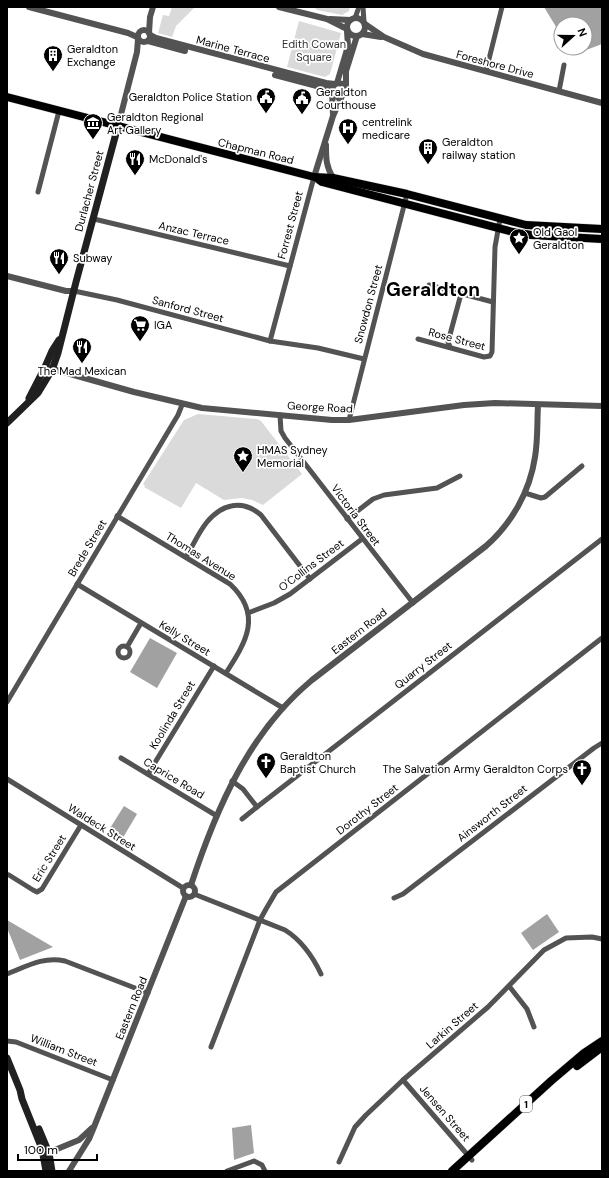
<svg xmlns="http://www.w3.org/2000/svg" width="609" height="1178" font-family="'DM Sans',sans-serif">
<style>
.green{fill:#dadada}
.water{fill:#a1a1a1}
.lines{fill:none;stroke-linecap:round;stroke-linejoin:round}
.primary-casing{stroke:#dbdbdb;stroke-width:9}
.trunk-casing{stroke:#dbdbdb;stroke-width:9}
.minor{stroke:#535353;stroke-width:5}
.tertiary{stroke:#535353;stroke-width:6}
.secondary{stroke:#202020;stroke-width:7}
.primary{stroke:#000;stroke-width:8}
.trunk{stroke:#000;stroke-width:8}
.labels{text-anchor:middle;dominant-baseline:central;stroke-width:3.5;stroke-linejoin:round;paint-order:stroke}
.shield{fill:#fff;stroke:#4c4c4c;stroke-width:1}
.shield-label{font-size:10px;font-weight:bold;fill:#000}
.park-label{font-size:11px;fill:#313131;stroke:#fff}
.poi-label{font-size:11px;fill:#000;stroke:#fff;text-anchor:start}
.street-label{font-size:11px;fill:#000;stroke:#fff}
.town-label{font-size:19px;font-weight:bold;fill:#000;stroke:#fff}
</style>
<rect width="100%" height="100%" fill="#fff"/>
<!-- green -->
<g class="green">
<polygon points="172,7 195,7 176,26 172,37 158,33 163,15 169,16"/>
<polygon points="314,7 350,7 349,11 342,15 317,10"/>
<polygon points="299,21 341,33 330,74 325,77 287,67"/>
<polygon points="198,414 257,419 261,421 302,474 263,505 252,500 242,498 224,500 196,483 181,508 144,487 145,486 143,484 184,420"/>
</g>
<!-- water -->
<g class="water">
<polygon points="544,7 602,7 602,44 573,55 569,48 585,48 585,24 561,24 561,35"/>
<polygon points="150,638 177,653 157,688 130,672"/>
<polygon points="124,806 137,814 121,841 107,833"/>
<polygon points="547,914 559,932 533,950 521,933"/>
<polygon points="7,920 53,947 20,960 7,928"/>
<polygon points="251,1125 254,1153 234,1160 232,1128"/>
</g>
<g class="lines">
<defs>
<g id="primary">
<polyline points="7,97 314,177 333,178 407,194 526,225 602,229"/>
<polyline points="318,179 322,182 513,232 531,235 602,239"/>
</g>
<g id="trunk">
<polyline points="577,1066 602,1047"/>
<polyline points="452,1171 551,1081 584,1053 602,1041"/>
</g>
</defs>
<!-- primary casing -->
<use href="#primary" class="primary-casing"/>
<!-- trunk casing -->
<use href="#trunk" class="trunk-casing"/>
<!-- minor -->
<g class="minor">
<polyline points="363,7 364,22"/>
<polyline points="355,18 359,7"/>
<polyline points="486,71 502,7"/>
<polyline points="559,91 564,65"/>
<polyline points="38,192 59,111"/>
<polyline points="94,219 290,266"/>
<polyline points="429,285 493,302"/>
<polyline points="74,291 117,300 270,341 318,348 364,359"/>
<polyline points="418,339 484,357 490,356 492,352 495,247 500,219"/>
<polyline points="270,341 314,177"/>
<polyline points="450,347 448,342 461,294"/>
<polyline points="280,415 281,431 285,438 413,603"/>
<polyline points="349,420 407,194"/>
<polyline points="525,493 541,498 545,497 582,466"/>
<path d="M117 516 230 584C263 615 246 642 226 673"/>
<polyline points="347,519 373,499 384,495 437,488 460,476"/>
<path d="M186 557C193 546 198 533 207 522 222 504 242 499 261 515L310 579"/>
<polyline points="77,584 283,708"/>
<polyline points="248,613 274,603 290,594 362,539"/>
<circle cx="124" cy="652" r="6"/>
<polyline points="127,647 141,623"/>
<polyline points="7,702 178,415 182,405"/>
<polyline points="121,758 217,816"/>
<polyline points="148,774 214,666"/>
<polyline points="7,779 183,888"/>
<polyline points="232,781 243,789 257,807 602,539"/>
<polyline points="242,819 257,807"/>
<polyline points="9,875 33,890 37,892 42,889 81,825"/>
<path d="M194 894 285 930C301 940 313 957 321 974"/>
<polyline points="394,898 403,894 594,748 602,743"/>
<path d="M7 974C27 966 44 956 65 961L148 993"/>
<polyline points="509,986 527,1009 534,1027"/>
<polyline points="7,1041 16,1042 113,1080"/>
<polyline points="211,1047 260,920 266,909 276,892 602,638"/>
<polyline points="403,1080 472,1160"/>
<polyline points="339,1162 355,1127 366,1115 403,1080 488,1007 544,950 566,938 592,937 602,939"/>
<polyline points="227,1171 254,1161 262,1165 265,1171"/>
</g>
<!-- tertiary -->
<g class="tertiary">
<polyline points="29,7 128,33 137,37"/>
<polyline points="279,7 327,19 347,29"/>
<circle cx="356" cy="27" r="9"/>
<polyline points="330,19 350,20"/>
<polyline points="365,24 384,37 423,54 602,103"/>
<circle cx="144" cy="36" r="6"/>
<polyline points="149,33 150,17 153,7"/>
<polyline points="362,34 381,37"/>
<polyline points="150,35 156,38 326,83 335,84"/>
<polyline points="148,41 185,51"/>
<polyline points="275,75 332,90"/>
<polyline points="337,83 348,46 347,31"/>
<polyline points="345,87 343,84 337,83 333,86 332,92 337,97 342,96 346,91 346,71 357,36"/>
<polyline points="332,92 333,115"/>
<polyline points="118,126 137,52 138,39"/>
<path d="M326 145C326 159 326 166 333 178"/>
<polyline points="314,177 333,116 342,96"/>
<polyline points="7,276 66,291 74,291"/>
<polyline points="49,368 134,392 202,408 332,420 349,420 464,405 495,403 602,406"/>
<circle cx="189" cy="891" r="6"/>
<path d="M191 885C216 809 249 732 312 680L486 546C512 523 530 491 535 457 538 440 537 422 538 405"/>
<polyline points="45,1154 79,1140 92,1128"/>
<polyline points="69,1171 89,1139 94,1127 186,896"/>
</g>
<!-- secondary -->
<g class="secondary">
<polyline points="29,398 45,367 52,351 59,340"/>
<polyline points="7,423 38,393 52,370 58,353 76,282 118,126"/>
<polyline points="7,1058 20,1090 22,1099 42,1149 46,1171"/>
<polyline points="39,1129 49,1153 52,1171"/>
</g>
<!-- primary -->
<use href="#primary" class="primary"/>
<!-- trunk -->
<use href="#trunk" class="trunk"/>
</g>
<!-- icons -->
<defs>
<symbol id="building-pin" viewBox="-11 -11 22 30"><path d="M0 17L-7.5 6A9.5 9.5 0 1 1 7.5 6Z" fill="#000" stroke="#fff"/><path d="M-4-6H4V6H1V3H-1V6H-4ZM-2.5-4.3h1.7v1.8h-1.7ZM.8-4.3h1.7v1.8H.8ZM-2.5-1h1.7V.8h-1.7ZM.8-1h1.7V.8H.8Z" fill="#fff"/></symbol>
<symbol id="civic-pin" viewBox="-11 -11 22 30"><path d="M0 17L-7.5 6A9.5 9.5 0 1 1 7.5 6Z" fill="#000" stroke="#fff"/><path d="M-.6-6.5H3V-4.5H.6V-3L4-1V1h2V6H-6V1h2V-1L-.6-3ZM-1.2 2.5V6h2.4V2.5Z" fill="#fff"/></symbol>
<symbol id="museum-pin" viewBox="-11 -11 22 30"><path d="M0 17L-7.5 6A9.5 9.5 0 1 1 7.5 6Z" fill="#000" stroke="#fff"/><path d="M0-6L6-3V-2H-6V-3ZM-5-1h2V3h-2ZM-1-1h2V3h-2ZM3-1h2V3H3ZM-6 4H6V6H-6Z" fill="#fff"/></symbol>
<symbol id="hospital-pin" viewBox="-11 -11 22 30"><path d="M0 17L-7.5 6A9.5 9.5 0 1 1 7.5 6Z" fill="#000" stroke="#fff"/><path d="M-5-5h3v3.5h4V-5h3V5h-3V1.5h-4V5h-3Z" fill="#fff"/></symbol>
<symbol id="restaurant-pin" viewBox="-11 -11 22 30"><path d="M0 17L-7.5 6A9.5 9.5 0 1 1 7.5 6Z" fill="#000" stroke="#fff"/><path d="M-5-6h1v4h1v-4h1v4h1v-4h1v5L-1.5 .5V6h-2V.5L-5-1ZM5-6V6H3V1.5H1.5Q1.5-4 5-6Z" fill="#fff"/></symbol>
<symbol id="sight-pin" viewBox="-11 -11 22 30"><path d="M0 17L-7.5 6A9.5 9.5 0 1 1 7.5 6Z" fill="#000" stroke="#fff"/><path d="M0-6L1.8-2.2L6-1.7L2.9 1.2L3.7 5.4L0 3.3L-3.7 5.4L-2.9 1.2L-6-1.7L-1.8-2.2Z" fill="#fff"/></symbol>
<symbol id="supermarket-pin" viewBox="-11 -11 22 30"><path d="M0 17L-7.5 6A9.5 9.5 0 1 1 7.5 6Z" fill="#000" stroke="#fff"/><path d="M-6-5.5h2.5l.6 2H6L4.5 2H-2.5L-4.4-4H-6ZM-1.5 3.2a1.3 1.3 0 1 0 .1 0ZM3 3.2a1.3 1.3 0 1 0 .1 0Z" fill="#fff"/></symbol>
<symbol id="church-pin" viewBox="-11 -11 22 30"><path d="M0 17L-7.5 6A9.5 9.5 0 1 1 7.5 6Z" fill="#000" stroke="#fff"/><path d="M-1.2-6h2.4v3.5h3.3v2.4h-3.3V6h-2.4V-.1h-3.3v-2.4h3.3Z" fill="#fff"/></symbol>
</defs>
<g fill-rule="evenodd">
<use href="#building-pin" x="42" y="44" width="22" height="30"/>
<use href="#civic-pin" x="255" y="86" width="22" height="30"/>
<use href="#civic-pin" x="291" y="87" width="22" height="30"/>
<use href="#museum-pin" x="82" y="112" width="22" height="30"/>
<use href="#hospital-pin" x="337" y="117" width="22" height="30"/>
<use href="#building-pin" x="417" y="137" width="22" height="30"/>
<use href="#restaurant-pin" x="124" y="148" width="22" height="30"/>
<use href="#sight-pin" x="508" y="227" width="22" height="30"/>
<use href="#restaurant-pin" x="48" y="247" width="22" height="30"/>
<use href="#supermarket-pin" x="129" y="314" width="22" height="30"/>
<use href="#restaurant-pin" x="71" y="336" width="22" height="30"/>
<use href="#sight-pin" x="232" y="445" width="22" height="30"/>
<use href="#church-pin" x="255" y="751" width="22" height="30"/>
<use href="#church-pin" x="571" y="758" width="22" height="30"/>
</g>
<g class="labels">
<!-- shield labels -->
<rect class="shield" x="520" y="1096" width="12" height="16" rx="3"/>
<g class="shield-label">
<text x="526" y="1104">1</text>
</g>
<!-- park labels -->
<g class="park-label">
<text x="314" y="44">Edith Cowan<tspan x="314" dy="13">Square</tspan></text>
</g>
<!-- poi labels -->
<g class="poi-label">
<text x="67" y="49">Geraldton<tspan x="67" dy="13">Exchange</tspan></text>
<text x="316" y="92">Geraldton<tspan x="316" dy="13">Courthouse</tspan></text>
<text x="252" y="97" text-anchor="end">Geraldton Police Station</text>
<text x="107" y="117">Geraldton Regional<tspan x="107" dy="13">Art Gallery</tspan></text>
<text x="362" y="122">centrelink<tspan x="362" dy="13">medicare</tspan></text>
<text x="442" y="142">Geraldton<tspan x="442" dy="13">railway station</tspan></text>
<text x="149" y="159">McDonald's</text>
<text x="533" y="232">Old Gaol<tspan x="533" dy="13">Geraldton</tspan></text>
<text x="73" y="258">Subway</text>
<text x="154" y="325">IGA</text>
<text x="82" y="371" text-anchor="middle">The Mad Mexican</text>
<text x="257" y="450">HMAS Sydney<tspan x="257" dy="13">Memorial</tspan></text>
<text x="280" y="756">Geraldton<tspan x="280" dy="13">Baptist Church</tspan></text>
<text x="568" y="769" text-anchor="end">The Salvation Army Geraldton Corps</text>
</g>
<!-- street labels -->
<g class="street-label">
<text transform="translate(233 49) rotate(15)">Marine Terrace</text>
<text transform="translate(495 64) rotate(15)">Foreshore Drive</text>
<text transform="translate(256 151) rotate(14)">Chapman Road</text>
<text transform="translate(89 191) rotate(-75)">Durlacher Street</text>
<text transform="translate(290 225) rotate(-75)">Forrest Street</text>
<text transform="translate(194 233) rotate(13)">Anzac Terrace</text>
<text transform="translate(368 304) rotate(-75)">Snowdon Street</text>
<text transform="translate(188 309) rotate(15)">Sanford Street</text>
<text transform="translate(457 339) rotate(15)">Rose Street</text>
<text transform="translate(320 407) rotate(3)">George Road</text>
<text transform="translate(356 515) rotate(53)">Victoria Street</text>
<text transform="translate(87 548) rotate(-59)">Brede Street</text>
<text transform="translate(201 556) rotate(32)">Thomas Avenue</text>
<text transform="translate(311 565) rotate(-37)">O'Collins Street</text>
<text transform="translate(359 631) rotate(-38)">Eastern Road</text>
<text transform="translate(185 638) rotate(31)">Kelly Street</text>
<text transform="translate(423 665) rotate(-38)">Quarry Street</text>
<text transform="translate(172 715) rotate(-59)">Koolinda Street</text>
<text transform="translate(174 778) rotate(31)">Caprice Road</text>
<text transform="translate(367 809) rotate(-38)">Dorothy Street</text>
<text transform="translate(492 813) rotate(-38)">Ainsworth Street</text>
<text transform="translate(102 827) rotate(32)">Waldeck Street</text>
<text transform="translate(49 858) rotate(-58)">Eric Street</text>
<text transform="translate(131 1008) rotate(-68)">Eastern Road</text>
<text transform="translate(452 1025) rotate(-41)">Larkin Street</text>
<text transform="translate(64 1050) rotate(21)">William Street</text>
<text transform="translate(445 1113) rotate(49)">Jensen Street</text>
</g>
<!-- town labels -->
<g class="town-label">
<text x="433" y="289">Geraldton</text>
</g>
</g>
<!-- border -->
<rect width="609" height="1178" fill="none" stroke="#000000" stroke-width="16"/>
<!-- north arrow -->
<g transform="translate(573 36) rotate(69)"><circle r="19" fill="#ffffff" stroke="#999999"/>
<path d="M0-3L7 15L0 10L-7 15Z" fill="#000000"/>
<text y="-6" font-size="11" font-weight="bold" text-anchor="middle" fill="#000000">N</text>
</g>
<!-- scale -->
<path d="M18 1154v6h79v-6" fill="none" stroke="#000000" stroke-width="2"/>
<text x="24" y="1154" font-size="12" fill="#000000" stroke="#ffffff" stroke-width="3" paint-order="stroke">100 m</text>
</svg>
